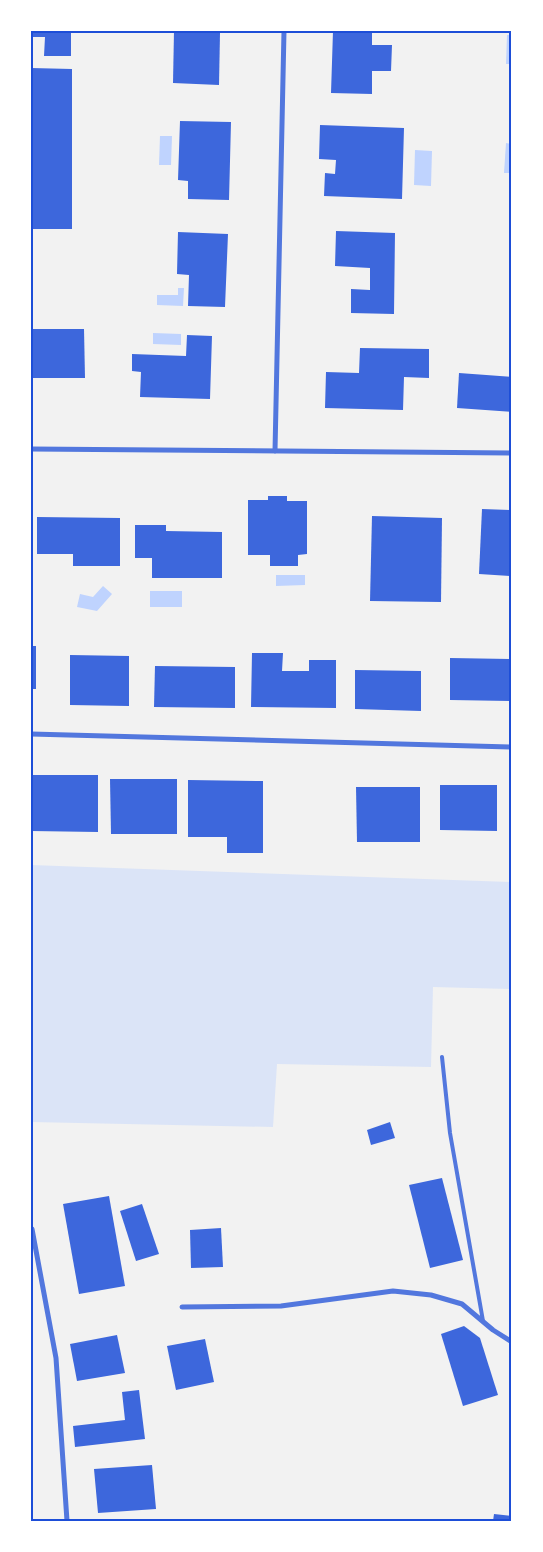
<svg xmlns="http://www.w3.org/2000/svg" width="543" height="1552" font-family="'Asap Condensed',sans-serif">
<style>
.green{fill:#dbe4f7}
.water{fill:#bfd3fe}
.building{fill:#3d67dc}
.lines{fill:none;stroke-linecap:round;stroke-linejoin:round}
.service{stroke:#5277de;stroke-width:4}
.minor{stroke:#5277de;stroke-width:5}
.neatline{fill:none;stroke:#1d4ed8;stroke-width:2}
</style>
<rect width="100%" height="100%" fill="#f2f2f2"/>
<!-- green -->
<polygon class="green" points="31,865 512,882 512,989 433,987 431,1067 277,1064 273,1127 31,1122"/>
<!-- water -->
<g class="water">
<polygon points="507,35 512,35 512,64 506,64"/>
<polygon points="160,136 172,136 171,165 159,165"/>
<polygon points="506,143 512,144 512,173 504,173"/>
<polygon points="415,150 432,151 431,186 414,185"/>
<polygon points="178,288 184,288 183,306 157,305 157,295 178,295"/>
<polygon points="153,333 181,334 181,345 153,344"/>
<polygon points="276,575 305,575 305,585 276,586"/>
<polygon points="103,586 112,594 97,611 77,607 80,594 93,597"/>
<rect x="150" y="591" width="32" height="16"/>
</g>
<!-- building -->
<g class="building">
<polygon points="31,31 71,31 71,56 44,56 45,37 31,37"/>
<polygon points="174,31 220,33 219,85 173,83"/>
<polygon points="333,31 372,31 372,45 392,45 391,71 372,71 372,94 331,93"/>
<polygon points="31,68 72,69 72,229 31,229"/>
<polygon points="180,121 231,122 229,200 188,199 188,181 178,180"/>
<polygon points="320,125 404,128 402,199 324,196 325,173 335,174 336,160 319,159"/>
<polygon points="336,231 395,233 394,314 351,313 351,289 370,290 370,268 335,266"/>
<polygon points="178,232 228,234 225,307 188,306 189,275 177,274"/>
<polygon points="31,329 84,329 85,378 31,378"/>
<polygon points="187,335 212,336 210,399 140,397 141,372 132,371 132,354 186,356"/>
<polygon points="360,348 429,349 429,378 404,377 403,410 325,408 326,372 359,373"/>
<polygon points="459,373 512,377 512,412 457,408"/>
<polygon points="268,496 287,496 287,501 307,501 307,554 298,555 298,566 270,566 270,555 248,555 248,500 268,500"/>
<polygon points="482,509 512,510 512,576 479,574"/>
<polygon points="372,516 442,518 441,602 370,601"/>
<polygon points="37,517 120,518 120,566 73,566 73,554 37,554"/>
<polygon points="135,525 166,525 166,531 222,532 222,578 152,578 152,558 135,558"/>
<rect x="31" y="646" width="5" height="43"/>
<polygon points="252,653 283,653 282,671 309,671 309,660 336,660 336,708 251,707"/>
<polygon points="70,655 129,656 129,706 70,705"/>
<polygon points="450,658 512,659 512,701 450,700"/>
<polygon points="155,666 235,667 235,708 154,707"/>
<polygon points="355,670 421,671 421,711 355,709"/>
<polygon points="31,775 98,775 98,832 31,831"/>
<polygon points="110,779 177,779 177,834 111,834"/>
<polygon points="188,780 263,781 263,853 227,853 227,837 188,837"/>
<polygon points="440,785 497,785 497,831 440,830"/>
<polygon points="356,787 420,787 420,842 357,842"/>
<rect x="509" y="790" width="3" height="36"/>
<polygon points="390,1122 395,1138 371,1145 367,1130"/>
<polygon points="442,1178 463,1260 430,1268 409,1185"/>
<polygon points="109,1196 125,1286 79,1294 63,1204"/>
<polygon points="142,1204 159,1254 136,1261 120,1211"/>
<polygon points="221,1228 223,1267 191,1268 190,1230"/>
<polygon points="464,1326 480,1338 498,1395 463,1406 441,1334"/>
<polygon points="117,1335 125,1373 77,1381 70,1344"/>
<polygon points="205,1339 214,1382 176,1390 167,1346"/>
<polygon points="139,1390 145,1439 75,1447 73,1426 125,1420 122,1392"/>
<polygon points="152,1465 156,1509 98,1513 94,1469"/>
<polygon points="494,1514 512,1516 512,1521 493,1521"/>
</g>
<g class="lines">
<!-- service -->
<polyline class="service" points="442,1057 450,1133 483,1321"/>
<!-- minor -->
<g class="minor">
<polyline points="31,449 512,453"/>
<polyline points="275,451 284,31"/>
<polyline points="31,734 512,747"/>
<polyline points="32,1229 56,1358 67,1521"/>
<polyline points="182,1307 281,1306 393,1291 431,1295 462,1304 493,1330 512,1342"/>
</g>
</g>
<!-- border -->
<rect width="543" height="1552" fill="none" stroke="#ffffff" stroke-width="65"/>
<rect x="32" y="32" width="478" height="1488" class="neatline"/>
</svg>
